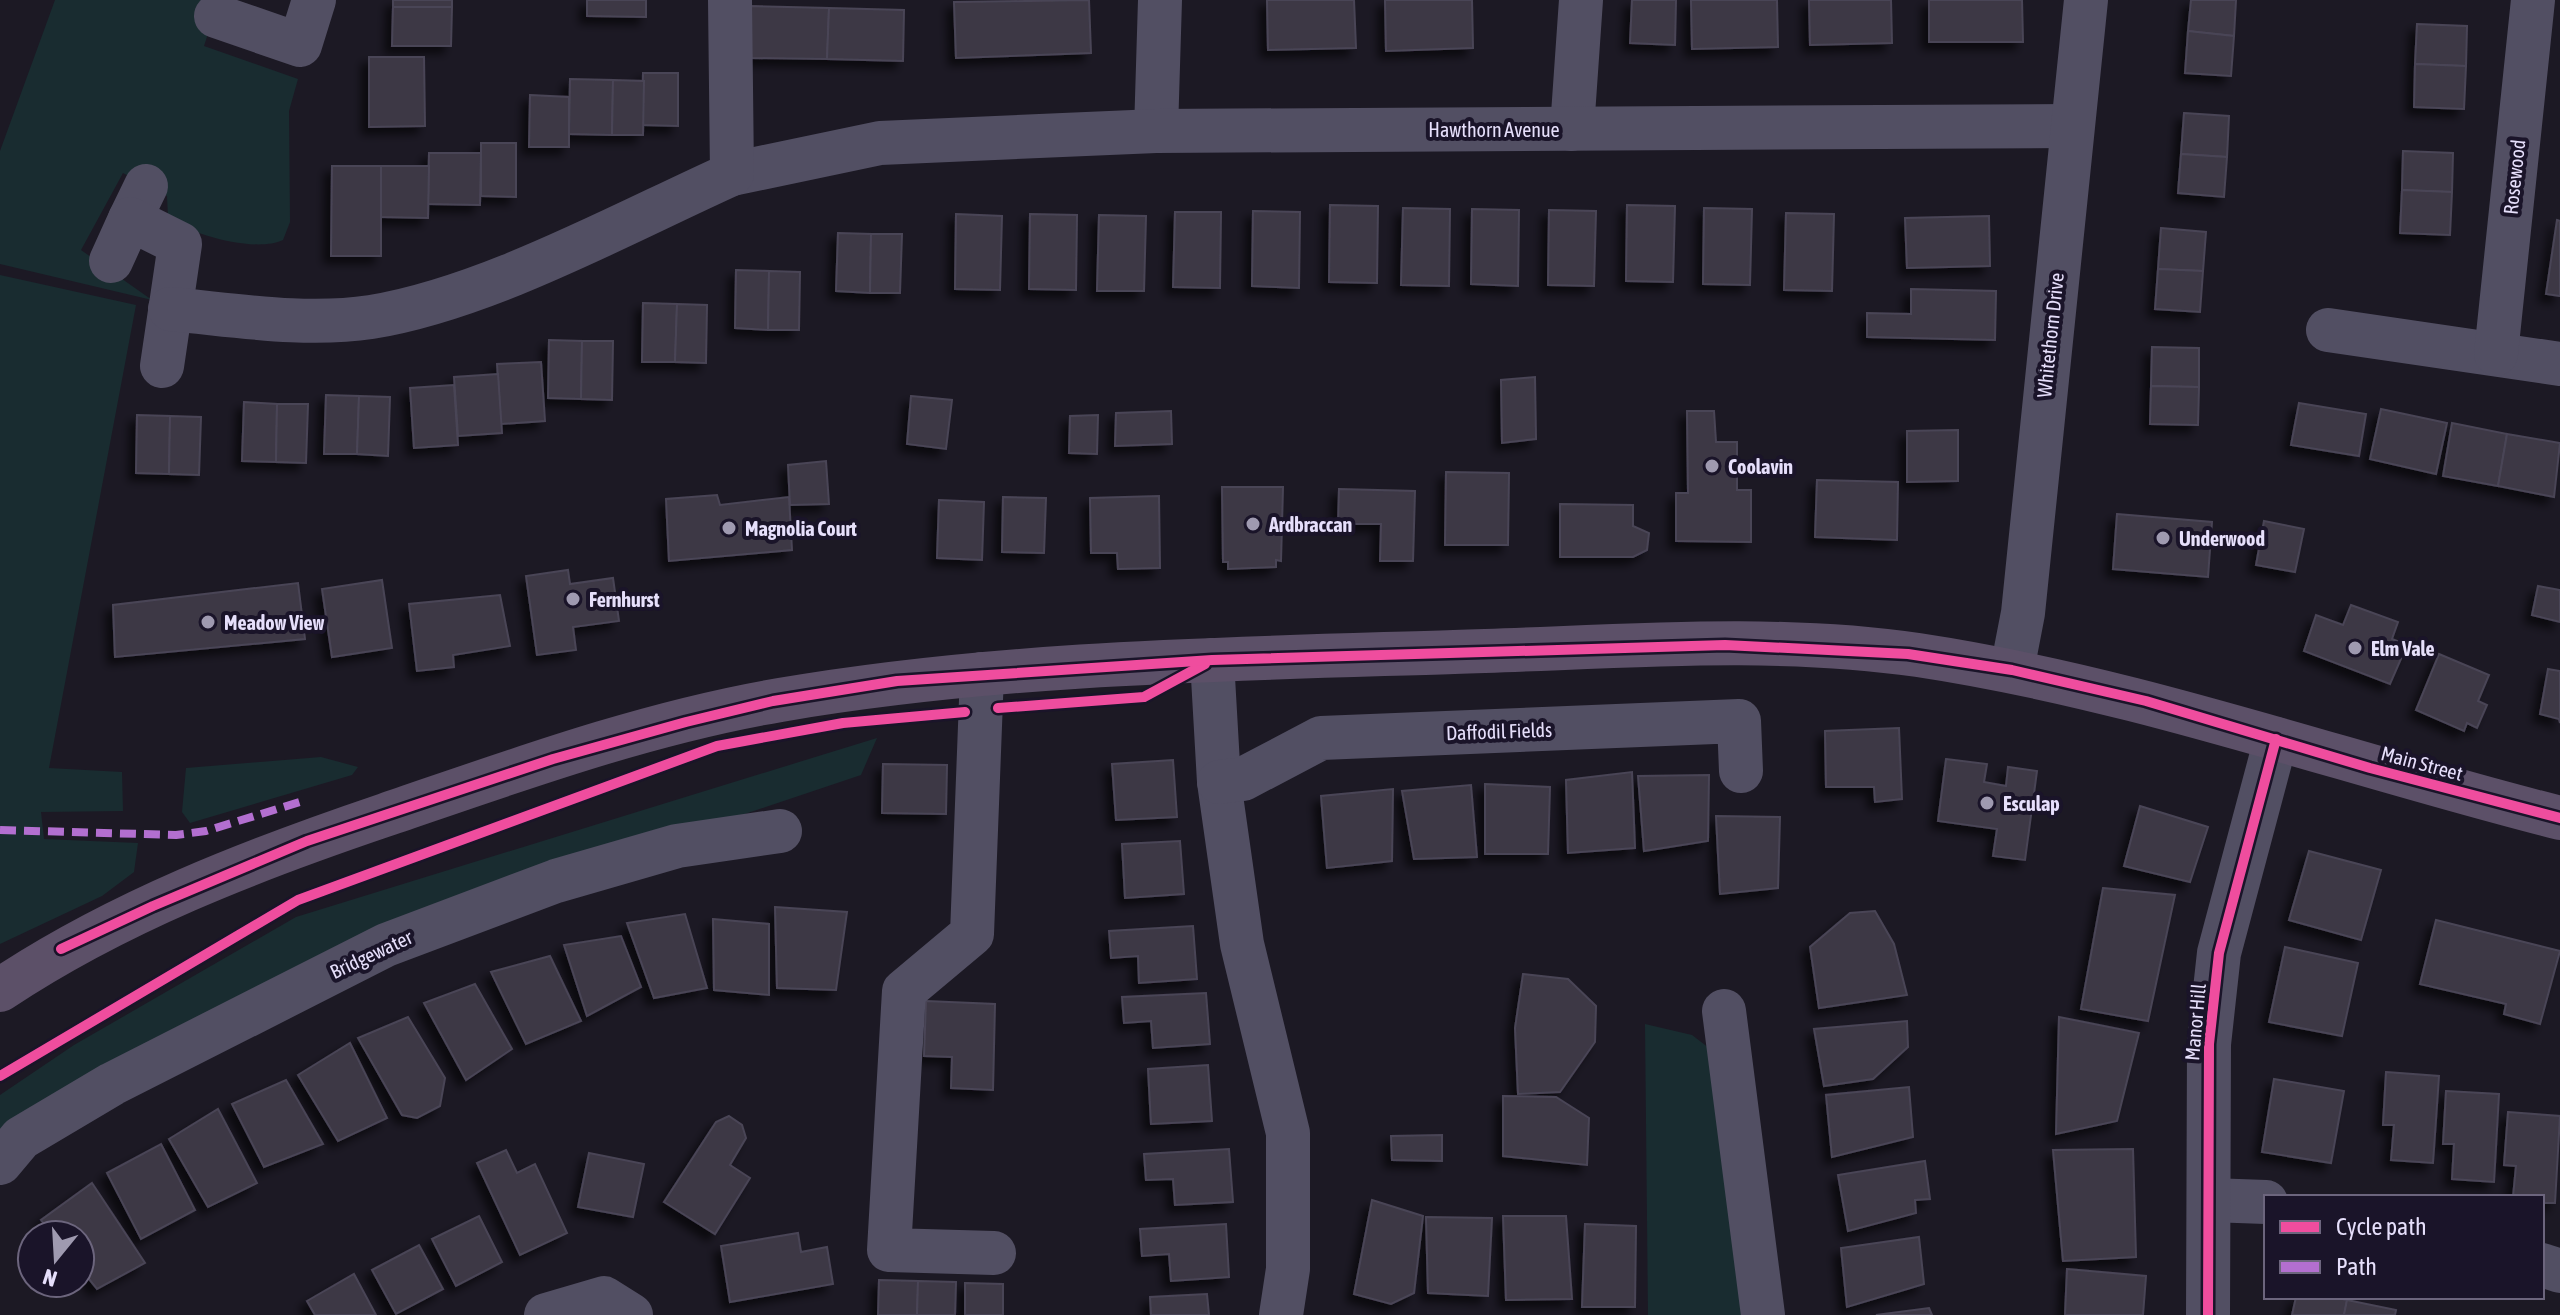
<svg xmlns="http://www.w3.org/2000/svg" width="2560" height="1315" font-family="'Asap Condensed',sans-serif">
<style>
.green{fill:#192c30}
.building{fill:#3c3845;stroke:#4a4556;stroke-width:2;filter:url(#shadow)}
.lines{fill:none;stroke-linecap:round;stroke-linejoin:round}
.minor{stroke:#524f63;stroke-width:44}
.major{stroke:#5c5068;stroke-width:44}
.quiet{stroke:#b36fd0;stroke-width:8;stroke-dasharray:16 8;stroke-linecap:butt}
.cycleway-casing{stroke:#1a1429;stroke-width:15}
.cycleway{stroke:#ef4d9e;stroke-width:10}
.poi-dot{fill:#9f9ab0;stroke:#1a1429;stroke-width:3}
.labels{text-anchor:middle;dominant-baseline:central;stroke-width:8;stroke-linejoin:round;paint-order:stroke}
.street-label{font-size:20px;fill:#e6dffb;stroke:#1a1429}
.poi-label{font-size:20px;font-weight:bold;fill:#e6dffb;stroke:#1a1429;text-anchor:start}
</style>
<defs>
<filter id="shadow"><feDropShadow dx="-7" dy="7" stdDeviation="4" flood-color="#0009"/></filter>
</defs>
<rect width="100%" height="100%" fill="#1c1924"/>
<!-- green -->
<g class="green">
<path d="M55 0H219L204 46 298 79 289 111 290 222 283 240C256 253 190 235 168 217L167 196 123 173 81 250 152 300 0 264V151Z"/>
<polygon points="0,275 136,305 49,768 122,772 123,811 41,812 44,839 138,843 134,872 102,896 0,944"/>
<polygon points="877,738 861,775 700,829 0,1130 0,1095 74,1045 296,917"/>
<polygon points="321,757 358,767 352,775 190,823 182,812 186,768"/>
<polygon points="1645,1024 1692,1035 1718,1055 1746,1315 1648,1315"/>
</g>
<!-- building -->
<g class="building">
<rect x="393" y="0" width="59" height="7"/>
<polygon points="587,0 646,0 646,17 587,16"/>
<polygon points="1089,0 1091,53 956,58 954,2"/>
<polygon points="1267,0 1354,0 1356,48 1268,50"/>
<polygon points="1385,0 1472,0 1473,48 1386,51"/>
<polygon points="1632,0 1676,0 1675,45 1630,43"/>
<polygon points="1691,0 1777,0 1778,47 1692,49"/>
<polygon points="1809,0 1891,0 1892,43 1810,45"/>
<polygon points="1929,0 2022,0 2023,42 1929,42"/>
<polygon points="2191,0 2236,0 2234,36 2188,31"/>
<polygon points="749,6 829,8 827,59 748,58"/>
<polygon points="393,7 452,7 451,46 392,46"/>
<polygon points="829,8 904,10 903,61 827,59"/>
<polygon points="2417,24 2467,26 2466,66 2415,64"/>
<polygon points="2188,31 2234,36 2231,76 2185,73"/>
<polygon points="369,57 424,57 425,126 369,127"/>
<polygon points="2415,64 2466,66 2464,109 2414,107"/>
<polygon points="643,73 678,73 678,126 642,125"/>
<polygon points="570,79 613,80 612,135 569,134"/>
<polygon points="613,80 644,81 643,135 612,135"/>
<polygon points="530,95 569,97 569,147 529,147"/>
<polygon points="2184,113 2229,116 2227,157 2181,154"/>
<polygon points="481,143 516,143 516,197 481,196"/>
<polygon points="2403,151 2453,153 2452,192 2402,190"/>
<polygon points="429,153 481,153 480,205 428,204"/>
<polygon points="2181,154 2227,157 2224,197 2178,193"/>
<polygon points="332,166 381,166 381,256 331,256"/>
<polygon points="381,166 429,166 428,218 381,217"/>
<polygon points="2402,190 2452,192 2450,235 2400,233"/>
<polygon points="1330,205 1378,206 1377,283 1329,282"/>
<polygon points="1627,205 1675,206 1673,282 1626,281"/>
<polygon points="1403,208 1450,209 1449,286 1401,285"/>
<polygon points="1704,208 1752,209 1750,285 1703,284"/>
<polygon points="1472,209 1519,210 1518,286 1471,284"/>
<polygon points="1549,210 1596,211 1594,286 1548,285"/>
<polygon points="1253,211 1300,212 1299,288 1252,286"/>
<polygon points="1175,212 1221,212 1220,288 1173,287"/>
<polygon points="1786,213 1834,214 1832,291 1784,290"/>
<polygon points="956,214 1002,216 1000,290 955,289"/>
<polygon points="1030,214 1077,215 1076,290 1029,289"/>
<polygon points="1099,215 1146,216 1144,291 1097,291"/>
<polygon points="1989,216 1990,266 1907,268 1905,218"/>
<polygon points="2557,220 2560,221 2560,296 2546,294"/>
<polygon points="2161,228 2206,232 2203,271 2158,269"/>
<polygon points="838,233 871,234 870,293 836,291"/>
<polygon points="871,234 902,234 900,293 870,293"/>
<polygon points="2158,269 2203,271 2200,312 2155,309"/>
<polygon points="736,270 769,271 768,330 735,328"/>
<polygon points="769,271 800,272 799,330 768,330"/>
<polygon points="1911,289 1996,291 1995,340 1867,337 1867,313 1911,314"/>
<polygon points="643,303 677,304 675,362 642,362"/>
<polygon points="677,304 707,305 706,363 675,362"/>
<polygon points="549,340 582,341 581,399 548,398"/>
<polygon points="582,341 613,341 612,400 581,399"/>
<polygon points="2152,347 2199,348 2199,387 2151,386"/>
<polygon points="541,362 545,421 501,424 497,364"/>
<polygon points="498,374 502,433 458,436 454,377"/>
<polygon points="1535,377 1536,439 1502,443 1501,380"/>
<polygon points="454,385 458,445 414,448 410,388"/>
<polygon points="2151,386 2199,387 2198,425 2150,424"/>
<polygon points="326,395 359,396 357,454 324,454"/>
<polygon points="359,396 390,397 388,456 357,454"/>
<polygon points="911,396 952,400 946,449 907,444"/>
<polygon points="244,402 277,404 276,462 242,461"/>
<polygon points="2299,403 2366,414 2359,456 2291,445"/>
<polygon points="277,404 308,404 306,463 276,462"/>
<polygon points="2381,409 2447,423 2436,474 2370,459"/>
<polygon points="1171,411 1172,444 1115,446 1116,413"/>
<polygon points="1687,411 1714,411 1716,442 1737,442 1737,490 1751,490 1751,542 1676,541 1676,493 1688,493"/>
<polygon points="137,415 170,416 169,474 136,473"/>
<polygon points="1098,415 1097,454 1069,453 1070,416"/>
<polygon points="170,416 201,417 199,475 169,474"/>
<polygon points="2452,423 2507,434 2498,486 2443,476"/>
<polygon points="1958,430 1958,481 1907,482 1907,431"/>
<polygon points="2507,434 2560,443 2554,497 2498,486"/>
<polygon points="826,461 829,504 790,505 788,465"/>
<polygon points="1446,472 1509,473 1508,545 1445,545"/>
<polygon points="1817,480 1898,482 1897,540 1815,537"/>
<polygon points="1222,487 1283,487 1281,561 1276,560 1276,567 1228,569 1228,562 1223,562"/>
<polygon points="1339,489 1415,491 1413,561 1380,561 1381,524 1338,524"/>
<polygon points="717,495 720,505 789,497 792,550 669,561 666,499"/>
<polygon points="1159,496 1160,568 1118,569 1117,553 1091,553 1090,498"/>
<polygon points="1003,497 1046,498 1044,553 1002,552"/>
<polygon points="939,500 984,502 982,560 937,558"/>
<polygon points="1560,504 1633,505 1633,526 1649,533 1647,550 1633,557 1560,557"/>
<polygon points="2117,514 2212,522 2208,577 2113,569"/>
<polygon points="2264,521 2304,529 2295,572 2256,565"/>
<polygon points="568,570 570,584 613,578 619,621 573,627 576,650 537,655 526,576"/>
<polygon points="382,580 392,648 332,657 322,589"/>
<polygon points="298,583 305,639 115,657 113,605"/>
<polygon points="2538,586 2560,590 2560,622 2532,615"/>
<polygon points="500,595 510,646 453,655 454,667 417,671 409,604"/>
<polygon points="2351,605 2398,622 2392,639 2407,645 2390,684 2304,651 2316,615 2343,625"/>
<polygon points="2439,654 2489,675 2478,701 2487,705 2477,728 2467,723 2464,731 2416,710"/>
<polygon points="2548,669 2560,671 2560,723 2559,719 2540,714"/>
<polygon points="1899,728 1902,799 1875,802 1874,787 1826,787 1825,731"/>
<polygon points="1946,759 1987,764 1984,782 2006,786 2008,767 2037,771 2025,860 1993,856 1997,829 1938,821"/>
<polygon points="1173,760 1177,817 1116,820 1112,764"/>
<polygon points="883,764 947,765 946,814 882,813"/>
<polygon points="1632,772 1635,848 1568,853 1566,780"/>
<polygon points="1709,775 1708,841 1644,851 1638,776"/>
<polygon points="1485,784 1550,787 1548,854 1485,854"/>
<polygon points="1471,785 1477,857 1414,859 1402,791"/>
<polygon points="1393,789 1392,861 1327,868 1321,796"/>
<polygon points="2140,806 2208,827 2190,882 2124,866"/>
<polygon points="1716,816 1780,817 1778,888 1720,894"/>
<polygon points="1180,841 1184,894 1125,898 1122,844"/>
<polygon points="2309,851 2381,870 2361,940 2289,920"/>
<polygon points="2103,888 2175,895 2148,1021 2081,1009"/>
<polygon points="775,907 847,912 836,990 777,988"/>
<polygon points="1875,911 1894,944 1907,995 1819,1008 1810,947 1850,913"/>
<polygon points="685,914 707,988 654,998 627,923"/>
<polygon points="713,919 769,924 769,995 714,990"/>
<polygon points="2436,920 2560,951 2540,1024 2504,1014 2506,1004 2420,984"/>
<polygon points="1193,926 1197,979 1139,983 1138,956 1111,958 1109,931"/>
<polygon points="621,936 641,987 587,1016 564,945"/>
<polygon points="2285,947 2358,963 2342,1036 2269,1022"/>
<polygon points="550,956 581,1021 526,1044 491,972"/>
<polygon points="1523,974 1568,979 1596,1006 1595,1042 1560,1092 1518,1094 1515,1028"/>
<polygon points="475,984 512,1049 466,1080 424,1003"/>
<polygon points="1206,993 1210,1044 1153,1048 1151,1021 1124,1023 1122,997"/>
<polygon points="926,1001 995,1004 993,1090 951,1088 952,1057 924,1056"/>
<polygon points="408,1017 445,1078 440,1106 417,1118 402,1115 358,1038"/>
<polygon points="2059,1017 2139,1033 2117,1121 2056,1134"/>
<polygon points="1907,1021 1908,1047 1873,1079 1824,1086 1814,1029"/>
<polygon points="350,1043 387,1118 338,1141 298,1075"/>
<polygon points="1208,1065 1212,1121 1151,1124 1148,1069"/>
<polygon points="2386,1072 2439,1076 2433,1163 2391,1160 2394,1125 2383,1125"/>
<polygon points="2274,1079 2344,1091 2331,1163 2262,1152"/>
<polygon points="286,1080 323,1144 264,1167 232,1104"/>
<polygon points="1909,1087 1913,1137 1832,1157 1826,1095"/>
<polygon points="2446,1091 2499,1094 2494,1182 2452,1179 2454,1144 2443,1144"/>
<polygon points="1503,1096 1556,1097 1589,1118 1587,1165 1503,1156"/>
<polygon points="218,1109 257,1183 208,1207 169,1139"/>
<polygon points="2508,1112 2560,1116 2555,1203 2542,1203 2542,1197 2513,1197 2516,1166 2504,1165"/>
<polygon points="729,1116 742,1125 746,1138 730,1165 750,1178 715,1234 664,1202 716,1122"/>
<polygon points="1442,1135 1442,1161 1392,1160 1391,1136"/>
<polygon points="161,1144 195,1210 141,1239 107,1173"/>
<polygon points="1229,1149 1233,1202 1175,1205 1173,1179 1146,1180 1144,1154"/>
<polygon points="2133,1149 2136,1257 2063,1261 2053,1150"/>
<polygon points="506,1150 517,1173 535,1164 567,1233 520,1255 477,1163"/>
<polygon points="589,1153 644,1164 633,1217 578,1207"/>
<polygon points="1925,1161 1930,1199 1915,1200 1916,1213 1848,1231 1838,1175"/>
<polygon points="92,1183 145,1263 97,1289 80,1268 80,1235 53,1235 41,1220"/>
<polygon points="1372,1200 1423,1216 1414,1293 1391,1304 1354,1294"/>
<polygon points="479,1216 502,1262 456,1286 432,1239"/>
<polygon points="1503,1216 1566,1216 1572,1299 1506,1300"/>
<polygon points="1426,1217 1492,1218 1488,1296 1428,1293"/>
<polygon points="1226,1224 1229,1277 1171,1281 1169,1254 1142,1256 1140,1229"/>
<polygon points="1585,1224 1636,1226 1635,1307 1582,1307"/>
<polygon points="798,1233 801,1252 827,1247 833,1284 730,1302 721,1246"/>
<polygon points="1919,1237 1924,1284 1847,1307 1841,1248"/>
<polygon points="419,1245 443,1289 396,1314 372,1270"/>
<polygon points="2067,1269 2146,1276 2143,1315 2065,1315"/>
<polygon points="354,1274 376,1315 315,1315 307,1301"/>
<polygon points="879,1280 918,1281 917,1315 878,1315"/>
<polygon points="918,1281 956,1282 955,1315 917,1315"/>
<polygon points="965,1283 1003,1284 1003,1315 965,1315"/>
<polygon points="1207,1294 1209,1315 1151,1315 1150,1297"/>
<polygon points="2296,1297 2334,1297 2347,1300 2344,1315 2292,1315"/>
<polygon points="2347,1300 2396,1310 2395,1315 2344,1315"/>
<polygon points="1929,1308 1932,1315 1876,1315"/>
</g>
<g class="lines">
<!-- minor -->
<g class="minor">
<polyline points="216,16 300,45 314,0"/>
<polyline points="1572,129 1581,0"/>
<polyline points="1156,131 1160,0"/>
<polyline points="732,174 880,143 1156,131 2071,126"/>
<polyline points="130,219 146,186"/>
<polyline points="111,261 130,219 180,244 162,366"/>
<path d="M170 309C236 315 305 327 371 317 488 298 623 223 732 174L730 0"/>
<polyline points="2328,330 2560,364"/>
<polyline points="2496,354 2533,0"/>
<polyline points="1212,660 1219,782 1242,944 1288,1133 1288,1269 1281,1315"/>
<polyline points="2012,670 2023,613 2086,0"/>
<polyline points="982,674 972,934 904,991 889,1250 994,1253"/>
<polyline points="1219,782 1243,779 1321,738 1739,721 1741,771"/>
<polyline points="1724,1011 1763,1315"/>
<polyline points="0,1163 21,1138 112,1084 386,945 556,881 677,846 780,831"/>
<polyline points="2210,1200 2266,1202"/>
<polyline points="2542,1265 2560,1271"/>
<polyline points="546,1315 604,1298 631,1315"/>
<polyline points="2208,1315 2209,1044 2219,953 2276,739"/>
</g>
<!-- major -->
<path class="major" d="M0 990C117 912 252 860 385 815 514 771 645 723 780 700 1002 662 1229 659 1454 652 1607 648 1766 633 1918 655 2137 688 2346 764 2560 818"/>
<!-- quiet -->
<polyline class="quiet" points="0,830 176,835 206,831 303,801"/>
<defs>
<g id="cycleway">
<polyline points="998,708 1144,697 1205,664"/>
<polyline points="61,949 153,906 307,841 553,759 686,722 773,701 897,681 1212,660 1725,645 1908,654 2012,670 2146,701 2370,768 2560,818"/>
<polyline points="0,1076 298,900 717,746 843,723 965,712"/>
<polyline points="2208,1315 2209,1044 2219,953 2276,739"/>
</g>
</defs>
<!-- cycleway casing -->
<use href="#cycleway" class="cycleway-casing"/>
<!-- cycleway -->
<use href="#cycleway" class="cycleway"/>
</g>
<!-- markers -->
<g class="poi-dot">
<circle cx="1712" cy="466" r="8"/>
<circle cx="1253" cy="524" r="8"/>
<circle cx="729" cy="528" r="8"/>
<circle cx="2163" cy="538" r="8"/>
<circle cx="573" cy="599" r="8"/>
<circle cx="208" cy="622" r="8"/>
<circle cx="2355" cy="648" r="8"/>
<circle cx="1987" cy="803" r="8"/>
</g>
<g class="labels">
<!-- street labels -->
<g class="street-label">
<text x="1494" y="129">Hawthorn Avenue</text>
<text transform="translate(2514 177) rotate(-84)">Rosewood</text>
<text transform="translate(2050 335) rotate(-84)">Whitethorn Drive</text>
<text transform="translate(1499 731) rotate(-2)">Daffodil Fields</text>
<text transform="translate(2422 763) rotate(15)">Main Street</text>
<text transform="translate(371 954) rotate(-25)">Bridgewater</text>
<text transform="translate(2195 1022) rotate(-85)">Manor Hill</text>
</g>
<!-- poi labels -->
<g class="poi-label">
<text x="1728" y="466">Coolavin</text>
<text x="1269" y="524">Ardbraccan</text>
<text x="745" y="528">Magnolia Court</text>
<text x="2179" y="538">Underwood</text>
<text x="589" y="599">Fernhurst</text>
<text x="224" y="622">Meadow View</text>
<text x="2371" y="648">Elm Vale</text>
<text x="2003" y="803">Esculap</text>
</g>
</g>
<!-- legend -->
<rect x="2264" y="1195" width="280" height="104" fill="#1a1429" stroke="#6c657d" stroke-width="2"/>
<rect x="2280" y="1221" width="40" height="12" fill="#ef4d9e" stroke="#6c657d" stroke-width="2"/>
<text x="2336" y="1235" font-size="24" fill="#e6dffb">Cycle path</text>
<rect x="2280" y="1261" width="40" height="12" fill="#b36fd0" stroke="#6c657d" stroke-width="2"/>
<text x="2336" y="1275" font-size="24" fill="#e6dffb">Path</text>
<!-- north arrow -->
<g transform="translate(56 1259) rotate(198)"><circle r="38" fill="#1a1429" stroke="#6c657d" stroke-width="2"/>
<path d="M0-6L14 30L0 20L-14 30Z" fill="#9f9ab0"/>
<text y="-12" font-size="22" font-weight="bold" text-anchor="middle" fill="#e6dffb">N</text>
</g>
</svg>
